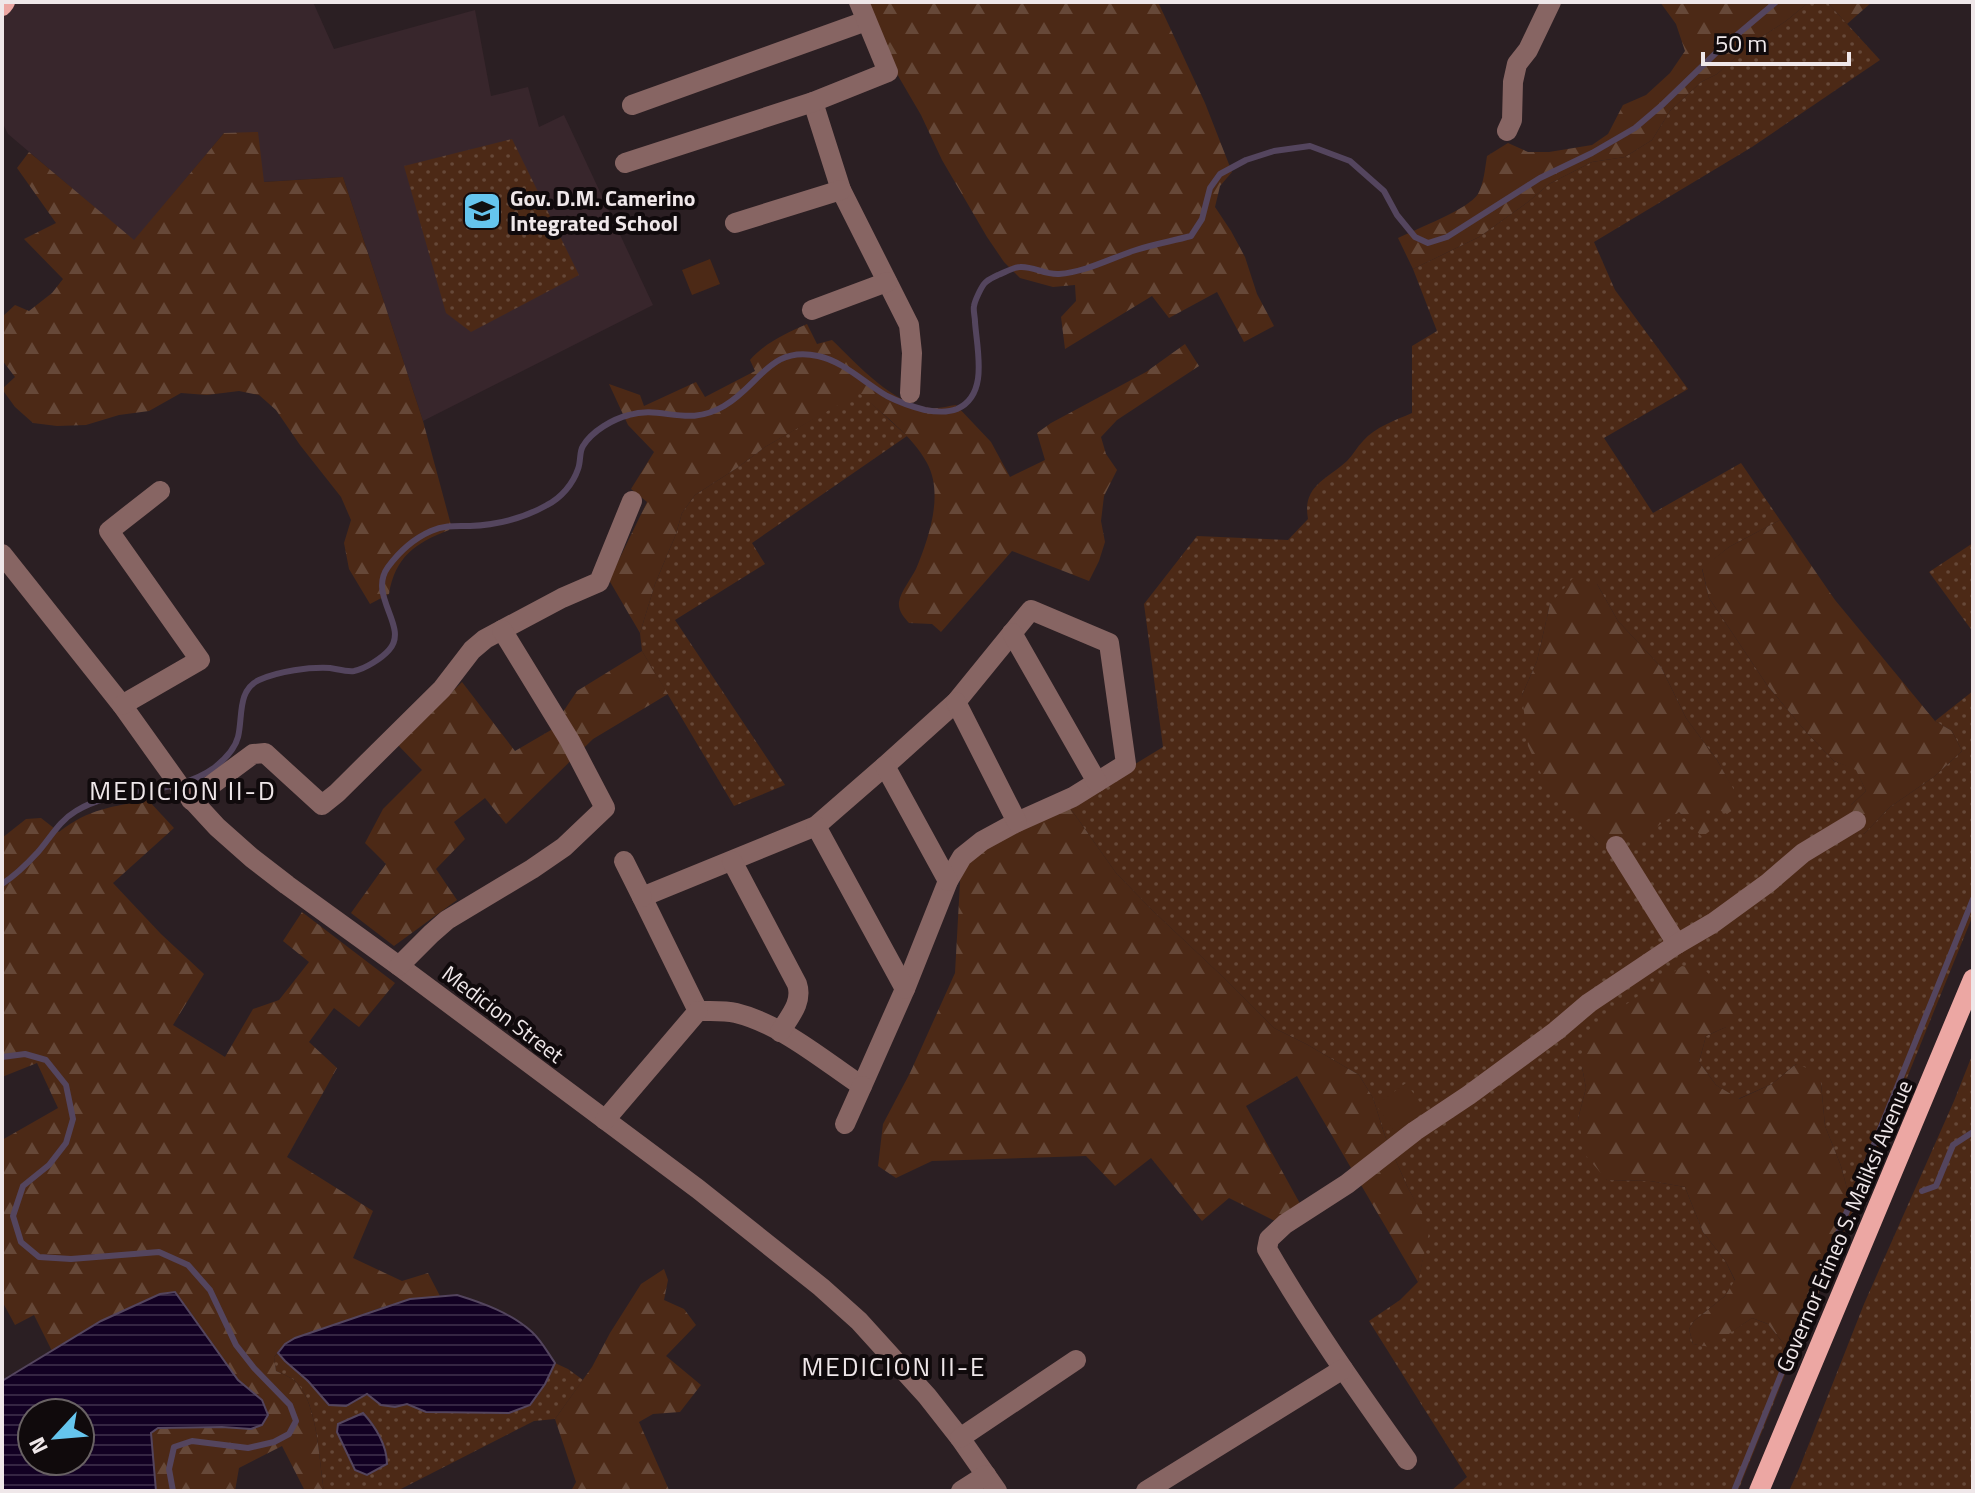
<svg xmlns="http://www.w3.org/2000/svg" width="1975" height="1493" font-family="'Titillium Web',sans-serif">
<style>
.built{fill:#38262c}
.grass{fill:url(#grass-dots);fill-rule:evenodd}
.forest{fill:url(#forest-firs)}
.pitch{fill:#4c2916}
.water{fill:url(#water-rules);stroke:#54455e;stroke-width:2;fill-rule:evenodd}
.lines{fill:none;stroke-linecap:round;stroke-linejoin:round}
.stream{stroke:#54455e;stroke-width:6}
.minor{stroke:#876563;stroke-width:20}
.major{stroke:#eca7a3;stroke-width:20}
.labels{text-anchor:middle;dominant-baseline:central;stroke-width:8;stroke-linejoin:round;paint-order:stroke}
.poi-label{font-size:22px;font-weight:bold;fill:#efe7e9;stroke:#100a0c;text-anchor:start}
.street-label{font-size:22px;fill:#efe7e9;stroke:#100a0c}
.quarter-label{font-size:26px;letter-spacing:2px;fill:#efe7e9;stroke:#100a0c}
</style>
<defs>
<pattern id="grass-dots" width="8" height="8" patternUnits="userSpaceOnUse" patternTransform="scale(2)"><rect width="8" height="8" fill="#4c2916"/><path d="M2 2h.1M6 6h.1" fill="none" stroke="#664838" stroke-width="1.8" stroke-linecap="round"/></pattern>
<pattern id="forest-firs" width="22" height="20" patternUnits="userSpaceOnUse" patternTransform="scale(2)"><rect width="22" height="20" fill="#4c2916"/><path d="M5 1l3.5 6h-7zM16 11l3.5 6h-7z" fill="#664838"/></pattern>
<pattern id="water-rules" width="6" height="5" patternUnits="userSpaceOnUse" patternTransform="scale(2)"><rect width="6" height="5" fill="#120023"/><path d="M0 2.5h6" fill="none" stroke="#352543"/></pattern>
</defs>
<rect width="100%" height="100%" fill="#2b1f23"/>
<!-- built -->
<polygon class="built" points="14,2 242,2 243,4 250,2 313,2 334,49 475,10 491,96 528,87 539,127 564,115 653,305 423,421 343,177 263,182 224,133 134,241 8,134 2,122 2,18"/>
<!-- grass -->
<g class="grass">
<path d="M1809 2H1827L1880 60 1752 147 1594 242 1615 290 1688 389 1604 438 1653 513 1741 463 1780 520 1729 547 1702 569 1709 598 1767 685 1807 733 1834 761 1856 769 1866 791 1851 805 1864 834 1890 807 1935 776 1962 751 1952 731 1935 721 1973 691V915L1853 1211 1841 1166 1825 1126 1821 1083 1796 1064 1772 1084 1738 1099 1716 1085 1699 1062 1706 1036 1726 1027 1582 1067 1586 1088 1578 1119 1607 1180 1650 1181 1685 1187 1703 1232 1726 1262 1735 1281 1725 1296 1694 1321 1689 1329 1693 1344 1710 1346 1752 1318 1768 1324 1793 1355 1738 1491H1451L1467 1477 1369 1321 1400 1300 1418 1282 1429 1228 1407 1186 1385 1136 1373 1098 1359 1075 1308 1045 1274 1028 1223 977 1153 911 1116 873 1068 805 1163 747 1144 604 1197 536 1288 540 1308 519C1302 486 1326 480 1347 461 1353 455 1357 447 1363 441 1375 427 1396 420 1412 413V346L1437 331 1413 269 1479 237 1528 202 1549 184 1592 162 1625 157 1652 140 1670 111 1701 82 1717 74 1752 43 1786 21ZM1597 584 1618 621 1661 667 1686 718 1717 760 1741 804 1703 801V836L1679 812 1598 843 1574 814 1522 695 1537 661 1550 604Z"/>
<polygon points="512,139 579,275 471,332 446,313 404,166"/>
<polygon points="859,392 907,436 752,543 765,564 675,620 785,785 734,806 642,651 640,633 655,584 676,534 682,513 695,495 737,468 765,447"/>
<polygon points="1973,543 1973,632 1929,572"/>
<polygon points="1973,1053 1973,1491 1789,1491 1799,1469 1864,1304 1954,1101"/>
<path d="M278 1353 285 1361 308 1381 329 1405 346 1406 367 1394 395 1407 407 1404 426 1412H482L545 1384 555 1363 568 1369 583 1380 555 1419 534 1421 397 1491H324C319 1461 318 1407 298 1384 293 1378 283 1374 276 1371L274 1357ZM362 1413 374 1425 387 1456 339 1424Z"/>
</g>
<!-- forest -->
<g class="forest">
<polygon points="866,2 1158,2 1205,103 1232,172 1220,186 1215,207 1231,231 1245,257 1257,294 1274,326 1244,342 1217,292 1169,318 1152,296 1065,349 1061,317 1076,301 1075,285 1053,287 1020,278 1004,262 987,237 942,160 921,115 897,74"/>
<path d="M1660 2H1809L1786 21 1752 43 1717 74 1701 82 1670 111 1652 140 1625 157 1592 162 1549 184 1528 202 1479 237 1413 269 1398 238C1416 229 1469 209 1478 194 1484 183 1485 168 1487 156L1508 143 1528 152H1549L1592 145 1608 134 1623 105 1646 95 1670 73 1685 51 1676 24Z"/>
<polygon points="1827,2 1872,2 1847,24"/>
<path d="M258 132 264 182 343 177 423 421 451 525 449 530C415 543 395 557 389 594L370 604 349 569 344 543 351 520 341 497 300 445 276 410 259 395 239 391 207 395 181 393 149 411 119 415 86 425 57 426 33 423 15 407 2 389 15 377 2 360V317L15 305 29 311 52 293 63 279 24 239 56 223 17 168 29 152 134 240 224 133Z"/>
<path d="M807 324 817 344 832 340C858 365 893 405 931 408 939 409 948 406 956 405L991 442 1010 477 1045 460 1037 433 1051 423 1146 372 1185 344 1199 366 1117 420 1101 437 1106 454 1117 470 1104 496 1101 521 1105 542 1099 561 1089 581 1012 551 941 632 932 624 909 623C904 617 898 611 899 602 901 591 911 579 916 569 929 538 944 494 927 463 913 436 881 413 859 393L765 447 737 468 695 495 682 513 676 534 655 584 640 633 609 580 647 502 631 489 654 452 628 425 609 384 640 395 644 406 696 382 705 397 755 371 750 360C766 342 785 334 807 324Z"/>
<polygon points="1780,520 1835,600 1935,721 1952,731 1962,751 1935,776 1890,807 1864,834 1847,822 1851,805 1866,791 1856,770 1834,761 1807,733 1767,685 1709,598 1702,568 1729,547"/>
<polygon points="1573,578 1597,584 1618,621 1661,667 1686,718 1717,760 1742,804 1727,814 1703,802 1711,830 1702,837 1679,812 1635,841 1598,843 1545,782 1528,746 1522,695 1537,661 1550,604"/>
<polygon points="642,651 668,694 593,739 506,824 485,798 454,822 465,839 436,869 457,900 394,946 351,913 386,864 365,843 383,809 422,770 398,745 462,682 515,751 551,730 577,691"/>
<path d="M148 800 174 828 113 883 161 934 204 974 173 1025 225 1057 253 1009 279 1000 309 962 283 941 302 912 395 983 359 1027 334 1008 309 1042 337 1068 287 1157 373 1211 353 1258 402 1281 428 1273 440 1296 410 1299 377 1309 285 1344 274 1357 276 1371C283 1374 293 1378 298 1384 318 1407 319 1461 324 1491H305L282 1446 239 1468 235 1491H156L151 1433 158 1428 221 1427 251 1429 262 1401 238 1380 207 1338 190 1311 160 1294 101 1321 52 1351 34 1315 15 1325 2 1301V1140L58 1108 37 1063 2 1077V838L26 819 41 818 59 832C90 808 112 807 148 800Z"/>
<polygon points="1068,805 1116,873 1153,911 1223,977 1274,1028 1308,1045 1359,1075 1373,1098 1385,1136 1407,1186 1430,1228 1418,1282 1297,1076 1246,1106 1303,1209 1277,1222 1229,1198 1202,1221 1151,1158 1115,1186 1086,1156 932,1161 896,1178 878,1166 883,1124 910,1073 955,973 961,864 979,850"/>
<polygon points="1682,966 1705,970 1724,990 1740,1014 1726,1027 1706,1036 1699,1062 1716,1085 1739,1099 1772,1084 1796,1064 1812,1070 1821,1083 1825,1126 1841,1166 1853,1211 1793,1355 1768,1324 1752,1318 1710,1347 1693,1344 1689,1329 1694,1321 1725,1296 1735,1280 1726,1262 1703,1232 1685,1187 1650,1181 1607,1180 1586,1156 1578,1119 1586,1088 1582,1067 1583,1034"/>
<polygon points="664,1269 668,1280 664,1300 684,1309 696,1325 666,1356 701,1385 680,1412 653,1414 639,1422 669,1490 571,1491 576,1482 555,1419 592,1367 610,1333 641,1284"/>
</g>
<!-- pitch -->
<g class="pitch">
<polygon points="710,259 720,284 692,295 682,270"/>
<polygon points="1406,1083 1426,1111 1395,1132 1376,1105"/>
</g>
<!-- water -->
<g class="water">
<path d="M175 1292 238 1380 262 1400 268 1415 262 1425 251 1429 222 1427 158 1428 151 1433 156 1491H2V1381L101 1321 160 1294ZM32 1413H80V1461H32Z"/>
<path d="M457 1295C483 1303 511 1313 532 1332 541 1340 548 1353 555 1363L545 1384 530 1405 509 1413 426 1412 407 1404 395 1407 381 1405 367 1394 346 1406 329 1405 308 1381 285 1361 278 1353 285 1344 295 1338 410 1299Z"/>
<path d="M363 1413C375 1426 387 1445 387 1464L367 1475 355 1470 337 1432 338 1424Z"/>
</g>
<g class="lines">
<!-- stream -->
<g class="stream">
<path d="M2 884C16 875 27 864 38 852 51 837 59 821 76 811 116 786 174 797 214 768 224 760 235 749 238 737 243 717 237 690 259 680 279 671 309 667 330 668 337 669 347 672 354 671 365 669 382 658 389 650 410 627 367 596 388 567 399 552 413 539 431 531 444 525 456 526 470 526 497 525 524 518 547 505 561 498 573 484 578 469 581 462 579 452 583 446 592 431 613 419 629 415 662 405 687 428 724 406 760 385 770 345 818 356 843 361 866 384 887 396 899 402 913 407 925 410 936 412 947 413 957 409 989 395 977 350 975 322 975 316 973 311 974 306 975 300 981 288 984 284 988 279 992 278 998 275 1004 273 1013 267 1020 267 1033 266 1045 275 1059 274 1086 272 1111 258 1136 250 1154 244 1173 241 1191 236L1202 219 1210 188 1220 174 1246 160 1274 151 1310 146 1350 161 1384 191 1397 215 1415 237 1428 243 1447 237 1540 178 1592 153 1635 128 1662 105 1719 50 1776 2"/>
<polyline points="2,1057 25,1054 46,1060 66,1085 73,1119 66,1143 49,1165 23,1186 13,1216 21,1242 39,1257 71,1259 159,1252 188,1265 210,1290 236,1345 254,1368 290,1405 296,1421 289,1434 274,1442 248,1448 192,1441 174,1447 169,1469 173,1491"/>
<polyline points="1922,1191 1936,1186 1953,1145 1973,1132"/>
<polyline points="1734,1491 1973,899"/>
</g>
<!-- minor -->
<g class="minor">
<polyline points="813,102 841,190 909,325 912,353 910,393"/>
<polyline points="632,105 866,21"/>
<polyline points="1507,131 1512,120 1513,82 1517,64 1528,50 1551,2"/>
<polyline points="625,163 813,102 888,72 859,2"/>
<polyline points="735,223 841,190"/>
<polyline points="812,310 887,282"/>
<polyline points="2,554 122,705 182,789 217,827 252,858 287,885 399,966 698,1189 821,1287 859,1321 927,1396 960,1438 997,1491"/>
<path d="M1031 610 1109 643 1126 764 1073 797 1017 822 982 841 962 857 948 881 905 989 862 1086C823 1060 781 1024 736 1013 724 1010 710 1011 698 1011L642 897 816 826 885 766 956 702Z"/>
<polyline points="1012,633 1097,782"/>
<polyline points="956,702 1017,822"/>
<polyline points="122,705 200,660 109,531 160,491"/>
<polyline points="885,766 948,881"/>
<polyline points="191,800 253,754 265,753 322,805 337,793 442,689 472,650 485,639 562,598 599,582 632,501"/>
<polyline points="816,826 905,989"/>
<polyline points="1616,846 1677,944"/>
<polyline points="624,861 642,897"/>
<path d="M732 861 797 984C803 1002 790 1016 780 1032"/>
<polyline points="399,966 431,934 447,920 532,869 564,847 605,808 570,741 502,630"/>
<polyline points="605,1120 698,1011"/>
<polyline points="845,1124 862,1086"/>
<polyline points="960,1438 1076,1360"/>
<path d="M1407 1460C1358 1391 1309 1322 1267 1249L1269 1239 1285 1224 1347 1184 1415 1131 1469 1095 1556 1031 1589 1003 1677 944 1713 923 1768 883 1803 853 1856 821"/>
<polyline points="961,1491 986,1475"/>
<polyline points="1146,1491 1343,1369"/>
</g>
<!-- major -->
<g class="major">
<polyline points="2,6 5,2"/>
<polyline points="1759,1491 1973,979"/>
</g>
</g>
<!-- icons -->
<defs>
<symbol id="school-square" viewBox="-11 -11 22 22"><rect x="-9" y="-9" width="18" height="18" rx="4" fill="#65c5ee" stroke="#100a0c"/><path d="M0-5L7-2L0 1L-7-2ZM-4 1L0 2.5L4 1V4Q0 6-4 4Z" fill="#111"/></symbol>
</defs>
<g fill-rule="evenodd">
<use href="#school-square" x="460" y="189" width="44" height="44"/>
</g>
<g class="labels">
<!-- poi labels -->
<g class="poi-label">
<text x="510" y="198">Gov. D.M. Camerino<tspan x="510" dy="25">Integrated School</tspan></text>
</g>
<!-- street labels -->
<g class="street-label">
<text transform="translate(503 1014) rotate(37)">Medicion Street</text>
<text transform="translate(1844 1226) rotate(-67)">Governor Erineo S. Maliksi Avenue</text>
</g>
<!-- quarter labels -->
<g class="quarter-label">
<text x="183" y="790">MEDICION II-D</text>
<text x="894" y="1366">MEDICION II-E</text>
</g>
</g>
<!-- border -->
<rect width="1975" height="1493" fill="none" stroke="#efe7e9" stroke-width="8"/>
<!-- north arrow -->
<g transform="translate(56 1437) rotate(244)"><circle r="38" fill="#100a0c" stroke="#696264" stroke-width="2"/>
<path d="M0-6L14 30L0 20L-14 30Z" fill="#65c5ee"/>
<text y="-12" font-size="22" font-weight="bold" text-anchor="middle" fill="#efe7e9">N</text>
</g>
<!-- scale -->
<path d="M1703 52v12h146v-12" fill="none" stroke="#efe7e9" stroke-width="4"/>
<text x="1715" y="52" font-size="24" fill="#efe7e9" stroke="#100a0c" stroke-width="6" paint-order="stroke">50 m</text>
</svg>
